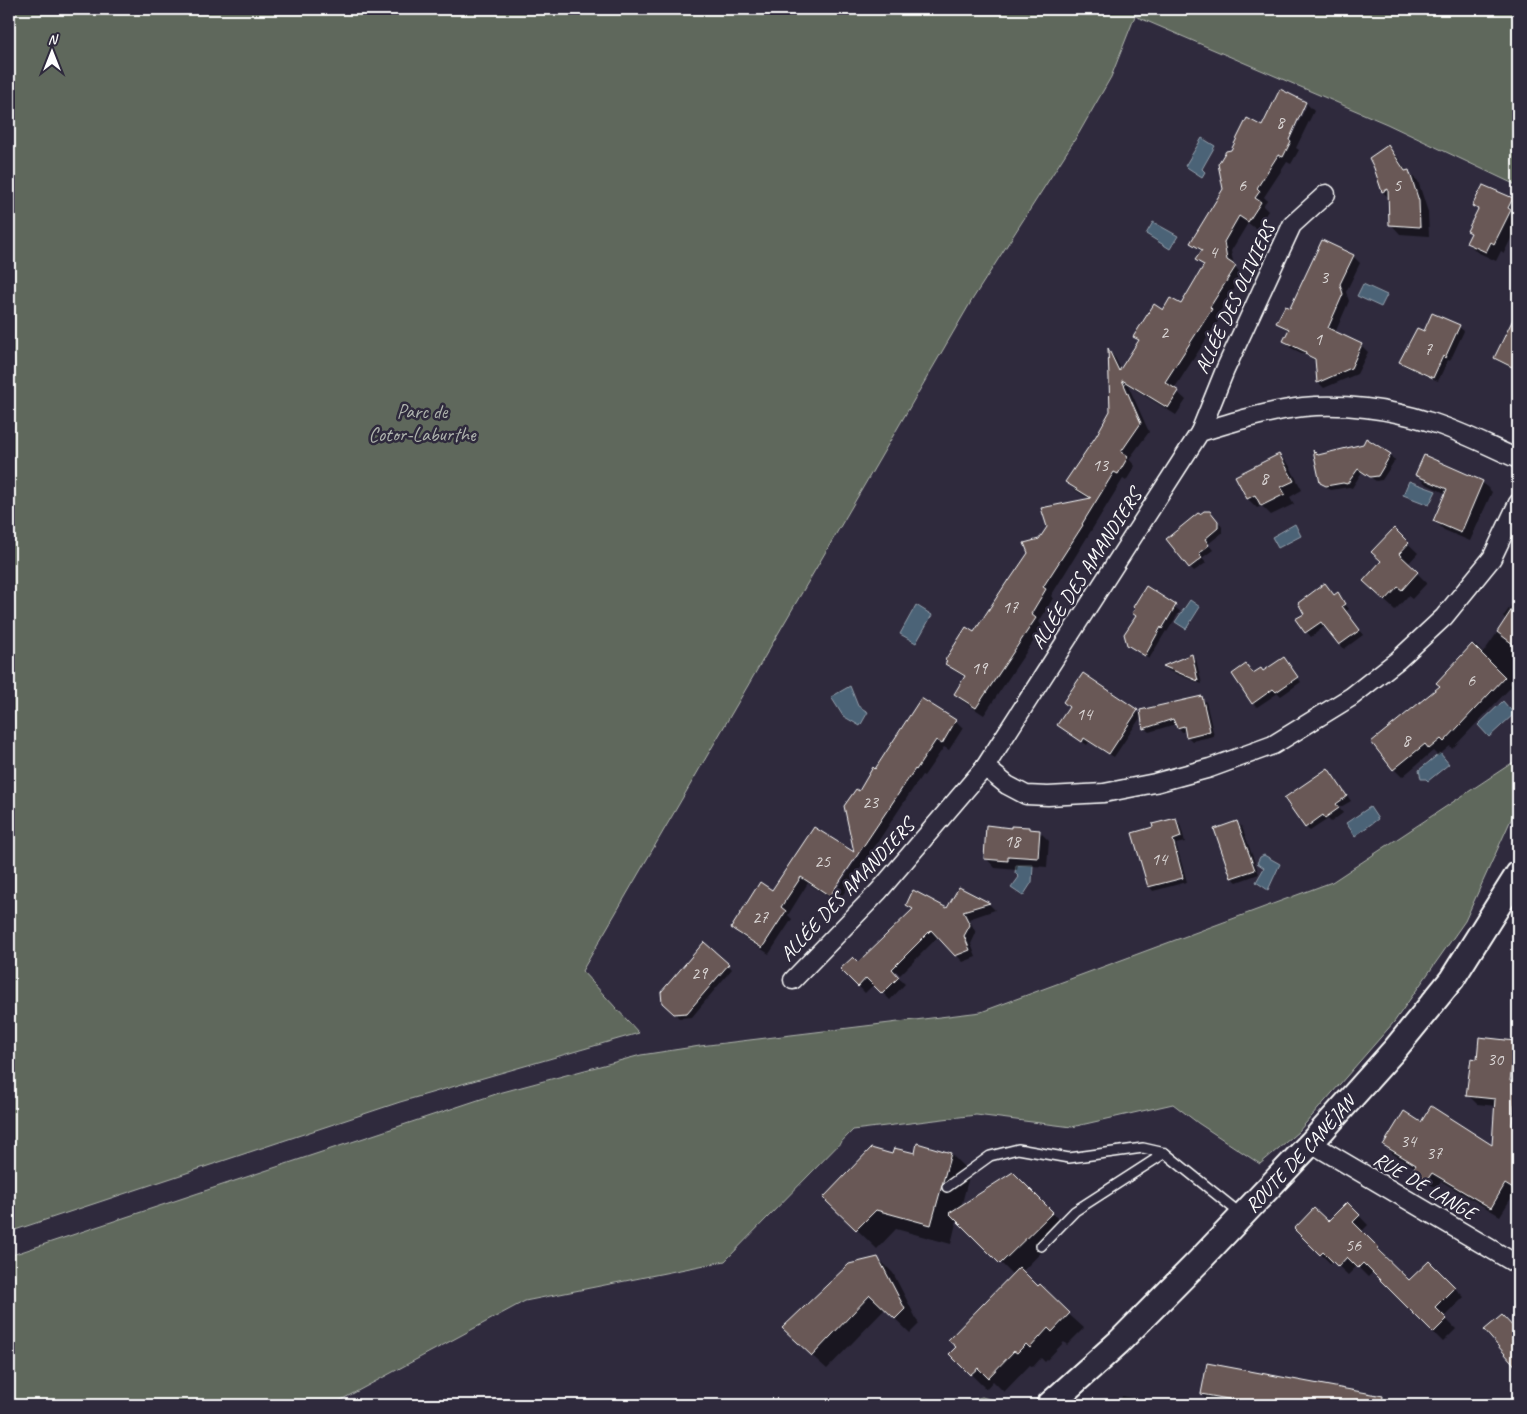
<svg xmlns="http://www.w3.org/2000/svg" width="1527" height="1414" font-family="Caveat,sans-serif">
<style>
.green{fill:#5f685c;stroke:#afb4ae}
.water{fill:#4c6377;stroke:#94a1ad}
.shadow{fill:#0007;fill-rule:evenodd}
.building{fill:#695957;stroke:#fff}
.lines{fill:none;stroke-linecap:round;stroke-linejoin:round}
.lane-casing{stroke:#fff;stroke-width:12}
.street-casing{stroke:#fff;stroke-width:21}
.secondary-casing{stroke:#fff;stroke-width:28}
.lane{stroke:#2f2a3d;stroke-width:9}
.street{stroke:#2f2a3d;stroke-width:18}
.secondary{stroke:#2f2a3d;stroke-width:24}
.labels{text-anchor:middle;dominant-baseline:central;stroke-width:5;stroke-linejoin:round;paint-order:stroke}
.number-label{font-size:18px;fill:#dad6d5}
.street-label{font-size:20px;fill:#fff;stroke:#2f2a3d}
.park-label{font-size:20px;fill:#afb4ae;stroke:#2f2a3d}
</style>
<rect width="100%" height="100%" fill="#2f2a3d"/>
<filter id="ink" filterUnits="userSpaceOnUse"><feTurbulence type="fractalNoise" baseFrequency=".02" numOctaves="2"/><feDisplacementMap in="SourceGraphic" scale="10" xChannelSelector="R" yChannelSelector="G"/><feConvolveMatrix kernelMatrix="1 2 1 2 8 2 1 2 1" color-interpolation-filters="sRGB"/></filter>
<g filter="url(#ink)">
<!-- green -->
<g class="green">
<polygon points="9,9 1518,9 1518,186 1387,124 1135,16 1111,77 1079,133 972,300 582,971 639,1033 400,1102 9,1232"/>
<polygon points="1518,759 1518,804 1465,921 1394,1022 1298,1132 1260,1164 1198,1123 1173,1104 1072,1127 976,1115 853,1130 725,1261 525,1301 339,1401 340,1405 9,1405 9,1256 499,1093 641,1055 700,1046 981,1012 1332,882"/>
<polygon points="982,1397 1012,1405 949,1405"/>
</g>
<!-- water -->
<g class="water">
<polygon points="1202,138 1215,146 1202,169 1205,172 1202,177 1185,166"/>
<polygon points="1153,222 1178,236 1170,249 1146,234"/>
<polygon points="1363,284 1387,295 1381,307 1357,296"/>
<polygon points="1409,481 1436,491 1429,505 1403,495"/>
<polygon points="1295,524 1301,536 1278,548 1272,537"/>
<polygon points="1190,600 1200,607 1186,629 1175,622"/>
<polygon points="916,605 932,615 916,643 900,634"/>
<polygon points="850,686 858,706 868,712 860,726 843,716 831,697"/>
<polygon points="1503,701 1514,714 1489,737 1478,725"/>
<polygon points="1440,753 1449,764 1428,781 1426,779 1421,779 1419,770"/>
<polygon points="1370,807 1378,819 1355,836 1346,823"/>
<polygon points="1264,855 1280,864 1268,890 1256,882 1264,868 1257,863 1260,857"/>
<polygon points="1016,865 1033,865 1032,882 1023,896 1011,888 1019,877 1015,873"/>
</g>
<!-- shadow -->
<g class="shadow">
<path d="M1280 91 1306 103 1314 111 1296 148 1299 150 1291 164 1287 162 1264 197 1267 200 1263 206 1268 211 1256 229 1248 223 1231 251 1234 266 1243 275 1217 316 1220 318 1174 389 1186 400 1176 415 1128 385 1149 432 1129 459 1135 466 1126 481 1123 479 1051 596 1053 598 1039 622 1043 627 984 715 964 702 956 694 966 678 955 671 947 663 974 633 1040 541 1091 500 1075 490 1067 482 1097 437 1111 411 1109 351 1115 358 1121 369 1140 341 1135 337 1163 312 1181 306 1204 266 1197 259 1202 252 1192 242 1225 189 1232 151 1263 128ZM1304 105H1307L1287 146 1285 145Z"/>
<polygon points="1388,147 1397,156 1407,172 1418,181 1428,212 1429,236 1400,234 1391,224 1390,199 1383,192"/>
<polygon points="1512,199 1518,206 1518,224 1504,253 1501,251 1496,261 1477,252 1468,243 1472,234 1469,231 1478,210 1474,206"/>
<polygon points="1353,256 1360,263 1346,292 1349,301 1335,333 1361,345 1368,352 1357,374 1324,388 1318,382 1317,362 1308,356 1291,348 1284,341 1289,331 1278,323 1290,310"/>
<polygon points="1459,327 1464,331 1450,361 1448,360 1438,381 1405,366 1400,362 1424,333"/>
<polygon points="1508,333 1518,338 1518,371 1500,362 1495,358"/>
<polygon points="1367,440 1395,460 1382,480 1376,481 1362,472 1352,488 1349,487 1331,490 1326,487 1321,482 1318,456 1364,445"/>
<polygon points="1279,455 1289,465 1302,490 1290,497 1294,504 1271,515 1262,506 1257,508 1248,499"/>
<polygon points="1416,475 1482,482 1492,492 1470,541 1444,530 1435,521 1447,494 1426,484"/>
<polygon points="1215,517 1222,527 1222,533 1208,544 1213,550 1202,558 1206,563 1194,571 1190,567"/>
<polygon points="1394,530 1418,553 1408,564 1427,583 1412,599 1408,596 1395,610 1374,591 1382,561"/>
<polygon points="1146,588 1180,611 1167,632 1166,631 1149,659 1128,644"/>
<polygon points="1518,589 1518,669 1509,682 1512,686 1452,749 1450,746 1438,756 1433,751 1402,777 1394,769 1441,687 1438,683 1474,644 1483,653 1506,620 1503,617 1516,599 1513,596"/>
<polygon points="1337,594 1349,609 1346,611 1363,635 1344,649 1325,626 1311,637 1297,620"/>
<polygon points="1191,656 1196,660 1202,684 1169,671 1165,667"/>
<polygon points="1284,658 1301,682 1281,696 1278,693 1257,707 1253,703 1264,672"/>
<polygon points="1083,675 1142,715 1201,698 1206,702 1214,736 1192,741 1187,736 1186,731 1182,732 1176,724 1149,732 1144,728 1142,715 1114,757 1089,742 1087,745 1059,725 1070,707"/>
<polygon points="921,700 956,721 963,728 949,750 944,747 924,776 922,775 838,902 831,898 859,855 856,855 829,897 808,883 788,915 792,919 769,954 740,935 733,928 773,892 814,828 856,855 859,793"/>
<polygon points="1328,769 1351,801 1339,808 1343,813 1331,822 1328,819 1310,831 1305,827"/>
<polygon points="1175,819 1180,824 1185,842 1176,844 1187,882 1153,891 1149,886"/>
<polygon points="1237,822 1242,827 1259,874 1237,882 1232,878 1215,830"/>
<polygon points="1029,828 1031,831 1039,831 1049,841 1047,867 1018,865 1017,870 995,868 986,858 1012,829"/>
<polygon points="959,889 989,904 995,910 969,919 976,933 971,944 976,957 963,962 939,936 900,975 896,971 894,973 905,984 890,1000 874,984 865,993 842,969 858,963 913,911 907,905 947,910"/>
<polygon points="728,965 732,969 692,1017 679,1018 668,1007"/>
<polygon points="1514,1042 1518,1046 1518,1148 1510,1163 1518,1168 1518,1194 1515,1192 1500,1216 1441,1181 1436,1188 1423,1180 1414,1171 1416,1168 1393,1154 1385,1145 1421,1124 1493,1147 1496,1106 1477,1104 1468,1095 1478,1061"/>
<polygon points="951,1154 970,1173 961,1207 1013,1173 1066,1227 1022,1272 1084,1328 1067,1345 1064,1342 1045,1362 1041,1358 1033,1367 1030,1365 1004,1392 993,1381 986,1389 950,1354 1013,1275 957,1219 951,1244 896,1229 877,1249 844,1217 893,1155"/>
<polygon points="1347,1203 1368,1225 1361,1232 1387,1258 1386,1259 1409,1282 1429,1263 1464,1297 1444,1317 1456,1329 1443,1342 1373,1272 1368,1277 1357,1266 1348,1275 1333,1261 1330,1263 1295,1229 1328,1223"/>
<polygon points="878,1258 893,1273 919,1324 910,1333 885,1309 827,1369 798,1343"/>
<polygon points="1518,1318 1518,1367 1486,1330 1511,1326"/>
<polygon points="1208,1365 1392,1399 1398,1405 1213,1405 1202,1394"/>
<polygon points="1122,1396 1138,1399 1144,1405 1120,1405"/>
</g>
<!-- building -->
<g class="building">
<polygon points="1280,89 1306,102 1289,140 1291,141 1283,157 1278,155 1257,188 1260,191 1255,198 1261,202 1248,222 1239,216 1224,242 1227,260 1236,266 1210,307 1212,309 1165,382 1179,391 1168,408 1122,380 1141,423 1121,452 1128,457 1118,474 1114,472 1082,524 1083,525 1043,587 1046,589 1031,614 1036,618 976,708 954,694 965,676 945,664 947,661 945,660 966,627 974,632 1008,580 1009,581 1028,553 1024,543 1039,539 1047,527 1041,508 1091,498 1065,482 1096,436 1110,411 1108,348 1119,371 1139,340 1133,337 1154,304 1163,310 1170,298 1181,304 1204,265 1195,260 1202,250 1190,243 1223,189 1218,164 1226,151 1231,150 1247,118 1262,126"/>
<polygon points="1388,145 1405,171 1409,170 1419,201 1420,227 1389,225 1388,189 1382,192 1374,168 1369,158"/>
<polygon points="1483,185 1513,198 1508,208 1511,210 1494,244 1491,242 1486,252 1466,243 1471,233 1467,231 1478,209 1472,206"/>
<polygon points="1322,240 1354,255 1340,284 1343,294 1328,328 1362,344 1351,368 1317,383 1315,359 1305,354 1306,352 1283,341 1289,329 1276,323 1285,306 1290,308"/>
<polygon points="1518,309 1518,370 1494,358"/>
<polygon points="1432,313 1460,325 1445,358 1443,356 1433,378 1399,362 1417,328 1424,331"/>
<polygon points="1366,438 1391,454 1378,476 1370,477 1358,469 1347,484 1343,483 1326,486 1320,483 1313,450 1318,455 1363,444"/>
<polygon points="1279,454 1294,481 1281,487 1285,494 1261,506 1255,495 1247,499 1235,476"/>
<polygon points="1424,455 1483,481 1461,533 1433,521 1447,489 1415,475"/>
<polygon points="1204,511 1210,511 1218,521 1218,528 1205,539 1209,545 1199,553 1202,558 1189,568 1166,539 1198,513 1200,514"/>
<polygon points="1394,528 1409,543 1399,554 1418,572 1402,590 1398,587 1385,601 1363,581 1381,561 1371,552"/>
<polygon points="1325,583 1334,595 1338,592 1345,604 1342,606 1360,630 1339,645 1321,622 1305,633 1295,619 1304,614 1298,603"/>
<polygon points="1146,586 1176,605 1162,629 1161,627 1145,656 1127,645 1124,634 1136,616 1132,613 1135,609 1133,607"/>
<polygon points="1518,600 1518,648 1497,632"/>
<polygon points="1472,644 1505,677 1444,742 1441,739 1429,749 1425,744 1393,770 1371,742 1440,686 1436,683"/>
<polygon points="1192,654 1198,681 1163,666"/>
<polygon points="1284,657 1298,677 1276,692 1273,689 1252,704 1232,674 1246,664 1253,673 1261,668 1263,671"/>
<polygon points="1083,673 1138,710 1109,754 1084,738 1082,742 1057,725 1069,707 1063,702"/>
<polygon points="1202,696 1210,731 1186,737 1184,726 1177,728 1173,719 1143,729 1140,710"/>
<polygon points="921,698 956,720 942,744 936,740 916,770 915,769 830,896 801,877 781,907 786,911 762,948 731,928 760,882 772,890 814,827 854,852 844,806 856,789 859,791 873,767 875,769"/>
<polygon points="1328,768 1347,796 1336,804 1339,808 1325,818 1323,815 1305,828 1284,798"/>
<polygon points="1176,818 1181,837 1173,840 1183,878 1148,887 1132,833 1153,827 1152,824"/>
<polygon points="1237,821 1255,870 1231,878 1214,829"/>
<polygon points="986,825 1011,828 1011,826 1029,827 1029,829 1040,830 1038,858 1008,856 1008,861 984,859"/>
<polygon points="959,887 990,903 963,911 970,925 964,936 970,950 955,956 931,930 892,969 899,977 882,994 866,978 858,987 840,969 853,957 858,962 913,909 906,905 913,890 947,908"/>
<polygon points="704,942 729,964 687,1013 674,1014 662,1003 661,992"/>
<polygon points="1479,1037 1515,1041 1510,1081 1517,1082 1512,1125 1518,1129 1518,1192 1505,1184 1491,1208 1432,1173 1427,1180 1412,1171 1416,1165 1383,1145 1404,1111 1421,1122 1431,1106 1492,1145 1495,1099 1466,1096 1471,1058 1477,1059"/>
<polygon points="917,1143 951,1153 931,1225 876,1210 856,1230 823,1198 871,1148 892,1154 894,1148 915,1153"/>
<polygon points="1013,1172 1053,1212 1000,1264 949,1213"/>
<polygon points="1347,1202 1360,1215 1353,1222 1379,1248 1377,1249 1409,1280 1429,1261 1455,1287 1435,1307 1447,1319 1433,1333 1363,1263 1358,1268 1347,1257 1338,1267 1323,1252 1320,1255 1294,1229 1314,1208 1328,1221"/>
<polygon points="878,1257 905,1309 895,1319 870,1295 812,1356 782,1328 849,1264"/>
<polygon points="1019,1267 1038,1286 1040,1284 1070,1313 1052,1332 1048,1328 1030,1348 1026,1344 1017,1353 1014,1351 988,1378 978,1368 970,1375 949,1354 956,1347 948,1340"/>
<polygon points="1502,1315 1518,1332 1518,1369 1484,1330"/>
<polygon points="1207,1363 1383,1396 1382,1405 1260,1405 1201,1394"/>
</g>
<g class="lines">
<defs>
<g id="lane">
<polyline points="947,1187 990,1156 1018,1149 1069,1158 1143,1148 1165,1153"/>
<polyline points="1041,1246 1075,1211 1165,1153 1242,1215"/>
</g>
<g id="street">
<polyline points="1200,432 1225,370 1292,225 1326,194"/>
<polyline points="985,767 1007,785 1026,795 1048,796 1104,793 1155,783 1210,768 1273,745 1351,697 1398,660 1444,617 1492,558 1518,503"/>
<path d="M793 980 879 891 985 767 1200 432C1233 422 1268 411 1303 407 1343 403 1389 409 1427 421 1459 430 1488 446 1518 459"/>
<polyline points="1311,1143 1518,1265"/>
</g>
<g id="secondary">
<path id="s1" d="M1049 1405 1119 1342 1199 1261 1311 1143 1396 1048 1452 979 1518 874"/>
</g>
</defs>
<!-- lane casing -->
<use href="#lane" class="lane-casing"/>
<!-- street casing -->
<use href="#street" class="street-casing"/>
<!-- secondary casing -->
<use href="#secondary" class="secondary-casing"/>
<!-- lane -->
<use href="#lane" class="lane"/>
<!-- street -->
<use href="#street" class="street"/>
<!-- secondary -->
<use href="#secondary" class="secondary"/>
</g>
</g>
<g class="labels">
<!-- number labels -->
<g class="number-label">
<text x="1280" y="122">8</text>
<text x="1242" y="185">6</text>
<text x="1397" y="185">5</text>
<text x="1213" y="252">4</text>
<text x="1324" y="277">3</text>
<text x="1164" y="332">2</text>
<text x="1318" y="339">1</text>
<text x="1428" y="349">7</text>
<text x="1100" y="465">13</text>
<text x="1264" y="478">8</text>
<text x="1010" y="607">17</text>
<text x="979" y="668">19</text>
<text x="1471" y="680">6</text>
<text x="1084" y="714">14</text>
<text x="1406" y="740">8</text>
<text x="870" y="802">23</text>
<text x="1012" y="841">18</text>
<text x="1159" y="859">14</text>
<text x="822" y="861">25</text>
<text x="760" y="917">27</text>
<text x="699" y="973">29</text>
<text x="1495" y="1059">30</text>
<text x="1408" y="1141">34</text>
<text x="1434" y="1153">37</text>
<text x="1353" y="1245">56</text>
</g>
<!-- street labels -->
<g class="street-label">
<text transform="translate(1235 298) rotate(-65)">ALLÉE DES OLIVIERS</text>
<text transform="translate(1086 569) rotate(-57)">ALLÉE DES AMANDIERS</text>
<text transform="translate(847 890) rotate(-47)">ALLÉE DES AMANDIERS</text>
<text stroke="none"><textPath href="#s1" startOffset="355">ROUTE DE CANÉJAN</textPath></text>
<text transform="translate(1425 1186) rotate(30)">RUE DE LANGE</text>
</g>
<!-- park labels -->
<g class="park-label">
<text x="422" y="411">Parc de<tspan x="422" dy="23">Cotor-Laburthe</tspan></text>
</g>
</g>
<!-- margin -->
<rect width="1527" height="1414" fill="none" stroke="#2f2a3d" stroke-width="30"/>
<rect x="15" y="15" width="1497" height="1384" fill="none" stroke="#fff" stroke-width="2" filter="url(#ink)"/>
<!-- north arrow -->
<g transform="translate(52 52)" stroke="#2f2a3d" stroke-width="4" paint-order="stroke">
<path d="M0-4L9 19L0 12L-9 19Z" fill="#ffffff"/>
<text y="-8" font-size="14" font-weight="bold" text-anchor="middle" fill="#ffffff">N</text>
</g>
</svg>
